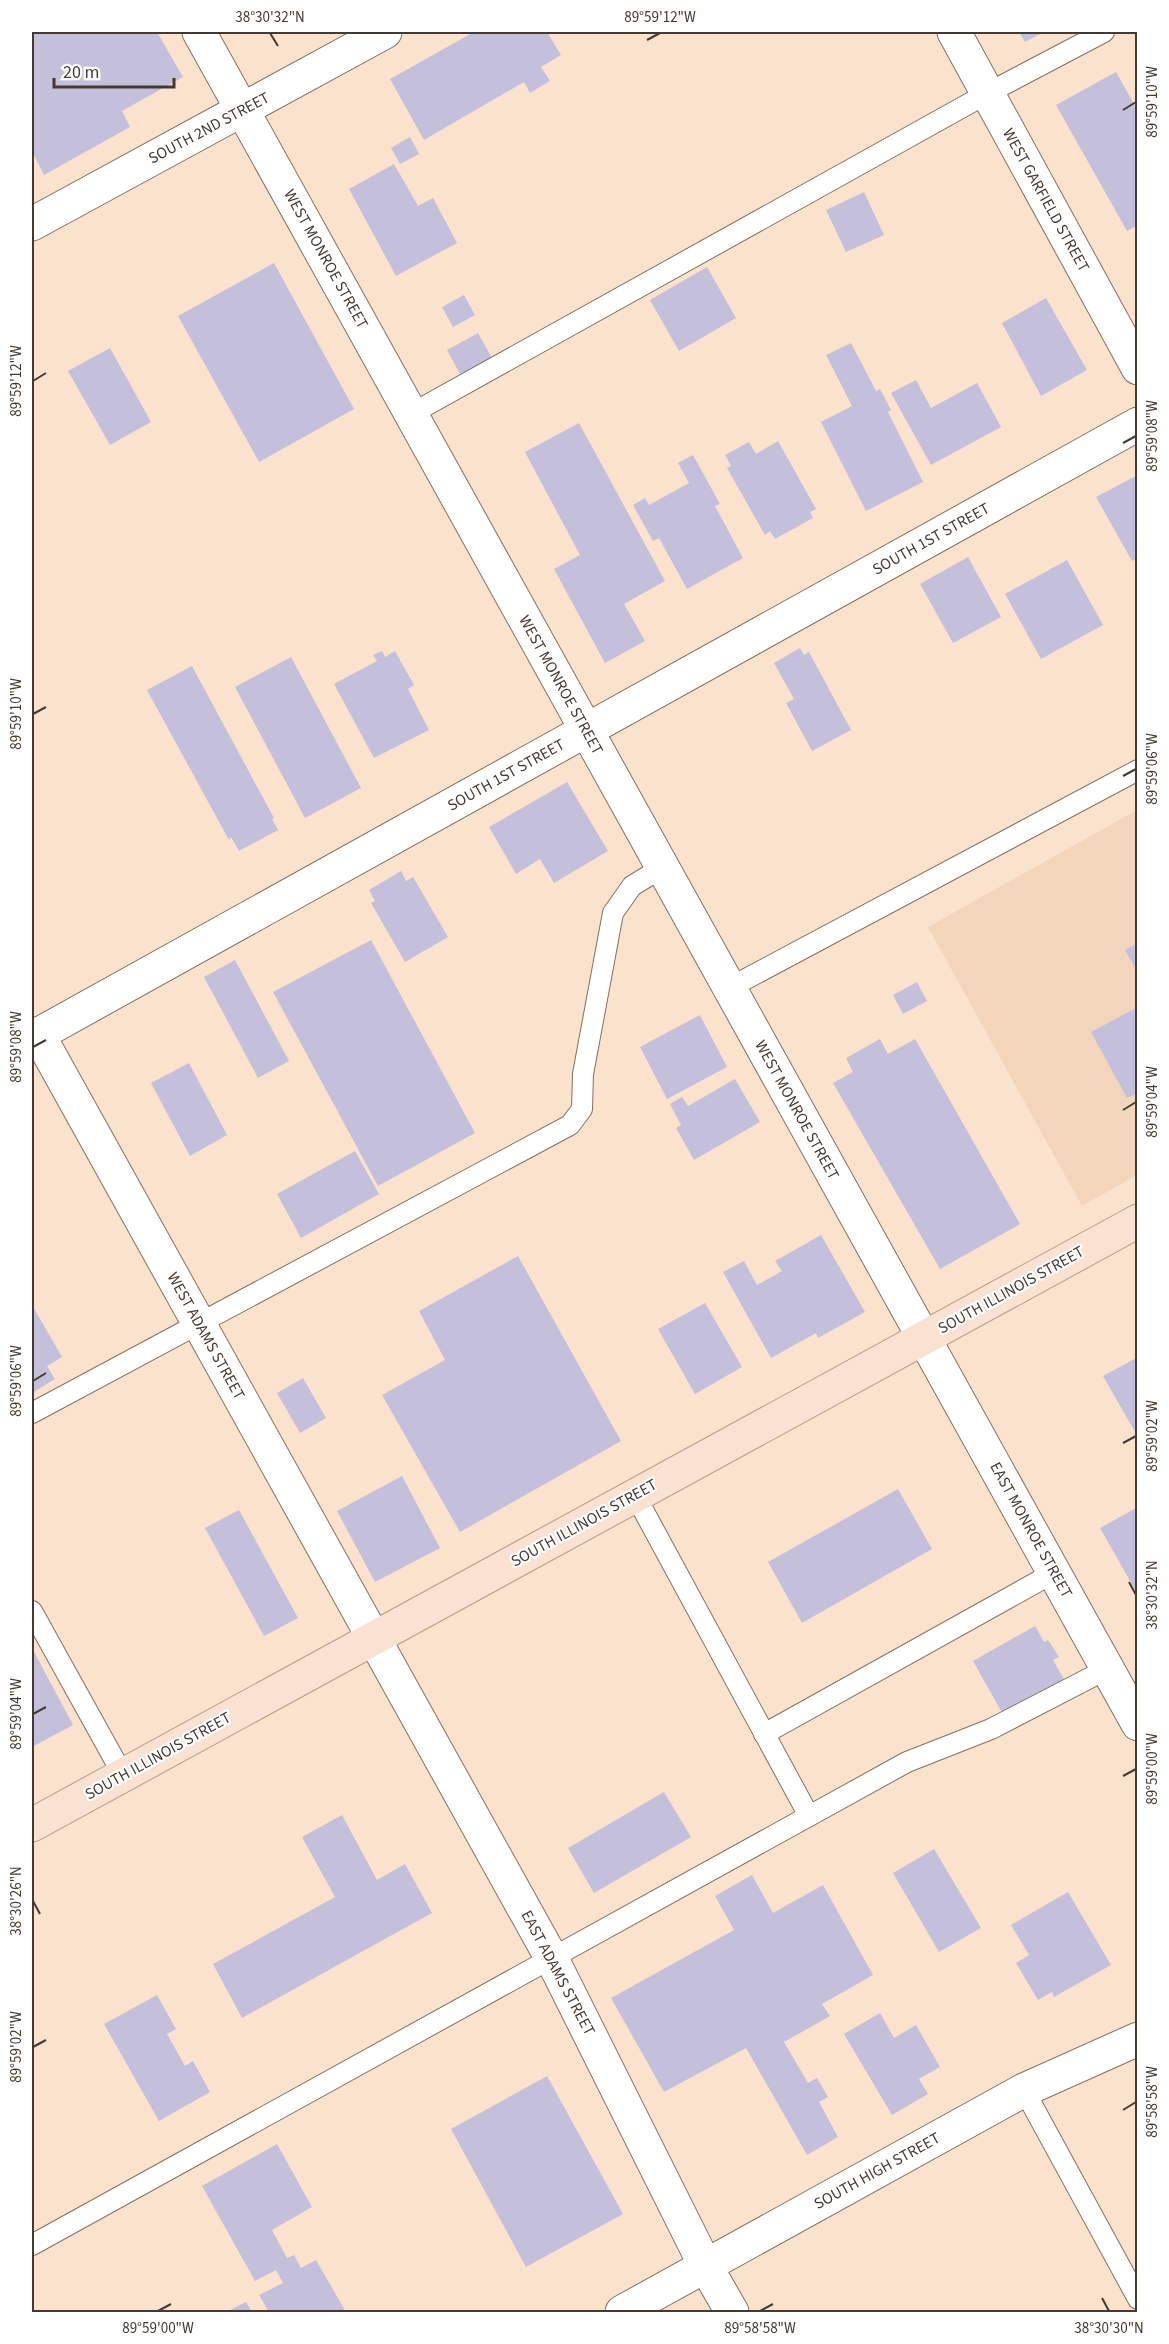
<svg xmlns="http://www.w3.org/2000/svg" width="1169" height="2344" font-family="'Source Sans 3',sans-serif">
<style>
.built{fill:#f3d5bb}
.building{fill:#c4c0dc}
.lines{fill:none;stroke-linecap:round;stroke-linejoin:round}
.service-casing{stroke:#86705e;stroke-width:22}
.minor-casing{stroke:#86705e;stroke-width:35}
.primary-casing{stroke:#b79b85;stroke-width:35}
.service{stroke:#fff;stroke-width:20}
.minor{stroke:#fff;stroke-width:33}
.primary{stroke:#f9e2d1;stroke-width:33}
.ticks{fill:none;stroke:#443a32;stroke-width:2}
.labels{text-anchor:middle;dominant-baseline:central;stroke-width:4.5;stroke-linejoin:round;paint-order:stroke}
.street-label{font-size:16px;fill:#443a32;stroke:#fff}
.neatline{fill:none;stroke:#443a32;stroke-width:2}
.ticks-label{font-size:15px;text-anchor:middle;fill:#443a32}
</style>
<rect width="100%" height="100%" fill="#fbe2cd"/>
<!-- built -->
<polygon class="built" points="1137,810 1137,1175 1082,1206 928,927"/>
<!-- building -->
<g class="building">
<polygon points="32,32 157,32 183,77 122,111 130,127 44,175 32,151"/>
<polygon points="474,32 547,32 561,55 541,67 550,81 530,93 524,82 424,140 390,79"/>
<polygon points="1019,32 1044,32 1025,42"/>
<polygon points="1116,72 1138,111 1138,225 1127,231 1056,105"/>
<polygon points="410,137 419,154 400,164 391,148"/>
<polygon points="394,164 418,206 433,198 457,243 396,276 349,189"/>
<polygon points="864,192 884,235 846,252 826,210"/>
<polygon points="274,263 354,409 259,462 178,316"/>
<polygon points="707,267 736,318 679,351 650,300"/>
<polygon points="464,295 475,315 453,327 442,307"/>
<polygon points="1046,298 1087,370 1041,396 1002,323"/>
<polygon points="478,333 492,358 460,374 447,350"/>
<polygon points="851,343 876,391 880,389 891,410 888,412 923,482 866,511 821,422 852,406 826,355"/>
<polygon points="110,348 151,422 110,445 68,371"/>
<polygon points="916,380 931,408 977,383 1001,427 931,465 891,393"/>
<polygon points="579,423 665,581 624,604 645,641 605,663 554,569 580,555 525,452"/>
<polygon points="778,441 816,509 810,512 813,518 775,539 770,531 765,535 727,468 731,466 725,455 749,442 756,454"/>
<polygon points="693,455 720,504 715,506 743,558 687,589 659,538 653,541 633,505 645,498 649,505 689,483 678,463"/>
<polygon points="1138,475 1138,558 1132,561 1096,497"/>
<polygon points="968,557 1001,617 953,643 920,584"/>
<polygon points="1067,560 1103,625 1041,659 1005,594"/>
<polygon points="800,648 804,655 809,652 851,730 812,751 786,703 794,699 774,663"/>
<polygon points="382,651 385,657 395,651 414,685 408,689 429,730 374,758 334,684 377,661 373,655"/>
<polygon points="291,657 361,788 305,818 235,687"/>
<polygon points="192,666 274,818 272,819 278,830 239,851 231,837 229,840 147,690"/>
<polygon points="567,782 608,851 554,883 540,859 516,874 489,827"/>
<polygon points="401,871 406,881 413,877 448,937 405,962 371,903 375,901 369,890"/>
<polygon points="371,940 475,1133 378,1186 273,992"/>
<polygon points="1138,943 1138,973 1125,950"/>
<polygon points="235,960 289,1061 258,1078 204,977"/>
<polygon points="917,982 927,1001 903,1014 893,995"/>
<polygon points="1138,1007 1138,1093 1127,1098 1091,1032"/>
<polygon points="700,1015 727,1067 667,1099 640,1047"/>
<polygon points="880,1039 888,1054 915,1039 1020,1224 940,1269 833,1083 853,1072 846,1058"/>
<polygon points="189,1063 227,1135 190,1156 151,1083"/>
<polygon points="735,1079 760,1122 694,1160 676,1128 681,1125 670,1104 682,1097 688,1106"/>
<polygon points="355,1151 379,1194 301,1238 277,1194"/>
<polygon points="821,1235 865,1312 818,1338 816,1333 771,1358 723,1272 744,1261 757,1285 782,1271 775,1261"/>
<polygon points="518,1256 621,1441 460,1532 382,1395 445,1360 419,1311"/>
<polygon points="705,1303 742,1367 695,1394 658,1329"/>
<polygon points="32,1305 62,1357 47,1366 55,1379 32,1393"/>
<polygon points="1138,1357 1138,1437 1103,1376"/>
<polygon points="303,1378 326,1418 300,1433 277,1393"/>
<polygon points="402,1476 440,1548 375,1582 337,1511"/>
<polygon points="898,1489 932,1549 802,1623 768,1562"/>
<polygon points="1138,1507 1138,1595 1100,1528"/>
<polygon points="239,1510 298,1618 264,1636 205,1528"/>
<polygon points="1035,1626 1044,1642 1048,1640 1059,1657 1053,1660 1065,1681 1004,1716 973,1661"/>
<polygon points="32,1648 73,1725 32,1747"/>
<polygon points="664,1792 691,1837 594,1893 568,1848"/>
<polygon points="342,1815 377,1880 405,1864 432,1913 242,2018 213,1964 335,1897 302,1837"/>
<polygon points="934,1849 981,1928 939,1952 893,1873"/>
<polygon points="752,1875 773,1913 823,1885 873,1975 822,2004 830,2016 784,2042 808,2083 817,2078 828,2097 819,2102 838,2137 807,2155 746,2048 664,2092 611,1998 734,1930 715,1896"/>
<polygon points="1068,1892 1111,1965 1054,1997 1052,1992 1038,2000 1016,1963 1029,1955 1011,1925"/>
<polygon points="157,1995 176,2029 167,2034 185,2066 193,2061 210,2092 159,2121 104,2024"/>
<polygon points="880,2013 894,2038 916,2025 940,2067 919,2079 928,2094 892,2115 844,2034"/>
<polygon points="547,2076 623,2214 526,2267 451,2129"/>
<polygon points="277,2144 312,2207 272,2230 287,2258 294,2255 301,2268 316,2260 346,2312 269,2312 259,2295 283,2283 276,2270 255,2281 202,2186"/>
<polygon points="246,2302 252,2312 226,2312"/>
</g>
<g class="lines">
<defs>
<g id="service">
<polyline points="411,414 988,93 1104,32"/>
<polyline points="729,988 1138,770"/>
<polyline points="32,1413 570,1125 582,1109 583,1074 613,913 632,886 663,867"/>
<polyline points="635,1495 809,1816"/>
<polyline points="32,1611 123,1775"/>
<polyline points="764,1734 1055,1572"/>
<polyline points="1024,2090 1138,2299"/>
<polyline points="32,2245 907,1762 991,1729 1107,1669"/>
</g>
<g id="minor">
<polyline points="199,32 1138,1724"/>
<polyline points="954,32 1138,368"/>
<polyline points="32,224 385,32"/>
<polyline points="38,1034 552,1959 705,2265 732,2312"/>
<polyline points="32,1038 1138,424"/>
<polyline points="622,2312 1024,2090 1138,2039"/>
</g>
<polyline id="primary" points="32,1825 1138,1221"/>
</defs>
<!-- service casing -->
<use href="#service" class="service-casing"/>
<!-- minor casing -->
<use href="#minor" class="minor-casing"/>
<!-- primary casing -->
<use href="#primary" class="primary-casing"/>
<!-- service -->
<use href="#service" class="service"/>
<!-- minor -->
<use href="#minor" class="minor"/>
<!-- primary -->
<use href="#primary" class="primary"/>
</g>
<!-- ticks -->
<path class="ticks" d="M270 33 278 46M647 40 660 33M1123 110 1136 102M33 381 46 373M1123 443 1136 436M33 714 46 707M1123 776 1136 769M33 1047 46 1040M1123 1110 1136 1102M33 1381 46 1373M1123 1443 1136 1436M1129 1582 1136 1595M33 1714 46 1707M1123 1776 1136 1769M33 1901 40 1914M33 2047 46 2040M1123 2110 1136 2102M1102 2298 1109 2311M158 2311 171 2304M760 2311 773 2304"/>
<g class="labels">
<!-- street labels -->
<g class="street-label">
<text transform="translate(209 128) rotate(-28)">SOUTH 2ND STREET</text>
<text transform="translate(1046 200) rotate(61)">WEST GARFIELD STREET</text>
<text transform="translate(326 259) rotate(61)">WEST MONROE STREET</text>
<text transform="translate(931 539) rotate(-29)">SOUTH 1ST STREET</text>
<text transform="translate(561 685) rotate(61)">WEST MONROE STREET</text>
<text transform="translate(506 775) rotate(-29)">SOUTH 1ST STREET</text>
<text transform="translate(797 1110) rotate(61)">WEST MONROE STREET</text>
<text transform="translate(1011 1290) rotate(-29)">SOUTH ILLINOIS STREET</text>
<text transform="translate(206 1336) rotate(61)">WEST ADAMS STREET</text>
<text transform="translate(584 1523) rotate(-29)">SOUTH ILLINOIS STREET</text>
<text transform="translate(1031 1530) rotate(61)">EAST MONROE STREET</text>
<text transform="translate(158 1756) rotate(-29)">SOUTH ILLINOIS STREET</text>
<text transform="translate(558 1973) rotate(62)">EAST ADAMS STREET</text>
<text transform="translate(877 2171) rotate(-29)">SOUTH HIGH STREET</text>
</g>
</g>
<!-- border -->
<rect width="1169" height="2344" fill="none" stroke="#ffffff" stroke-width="66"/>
<!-- scale -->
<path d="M54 78v9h120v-9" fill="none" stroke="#443a32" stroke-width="3"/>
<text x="63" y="78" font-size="18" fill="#443a32" stroke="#ffffff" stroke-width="4.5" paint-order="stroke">20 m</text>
<rect x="33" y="33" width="1103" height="2278" class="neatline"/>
<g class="ticks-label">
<text x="270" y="22">38°30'32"N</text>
<text x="660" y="22">89°59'12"W</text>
<text transform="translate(1152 102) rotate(-90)" y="5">89°59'10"W</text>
<text transform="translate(16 381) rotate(-90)" y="5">89°59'12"W</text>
<text transform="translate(1152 436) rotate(-90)" y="5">89°59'08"W</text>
<text transform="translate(16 714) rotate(-90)" y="5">89°59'10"W</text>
<text transform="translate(1152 769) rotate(-90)" y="5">89°59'06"W</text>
<text transform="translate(16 1047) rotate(-90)" y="5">89°59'08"W</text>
<text transform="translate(1152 1102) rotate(-90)" y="5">89°59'04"W</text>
<text transform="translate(16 1381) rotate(-90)" y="5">89°59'06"W</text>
<text transform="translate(1152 1436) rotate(-90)" y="5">89°59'02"W</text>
<text transform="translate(1152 1595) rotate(-90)" y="5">38°30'32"N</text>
<text transform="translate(16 1714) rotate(-90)" y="5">89°59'04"W</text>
<text transform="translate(1152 1769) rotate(-90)" y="5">89°59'00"W</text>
<text transform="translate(16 1901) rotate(-90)" y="5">38°30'26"N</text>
<text transform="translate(16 2047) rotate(-90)" y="5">89°59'02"W</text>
<text transform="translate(1152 2102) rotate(-90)" y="5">89°58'58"W</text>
<text x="158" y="2333">89°59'00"W</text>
<text x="760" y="2333">89°58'58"W</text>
<text x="1109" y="2333">38°30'30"N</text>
</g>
</svg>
